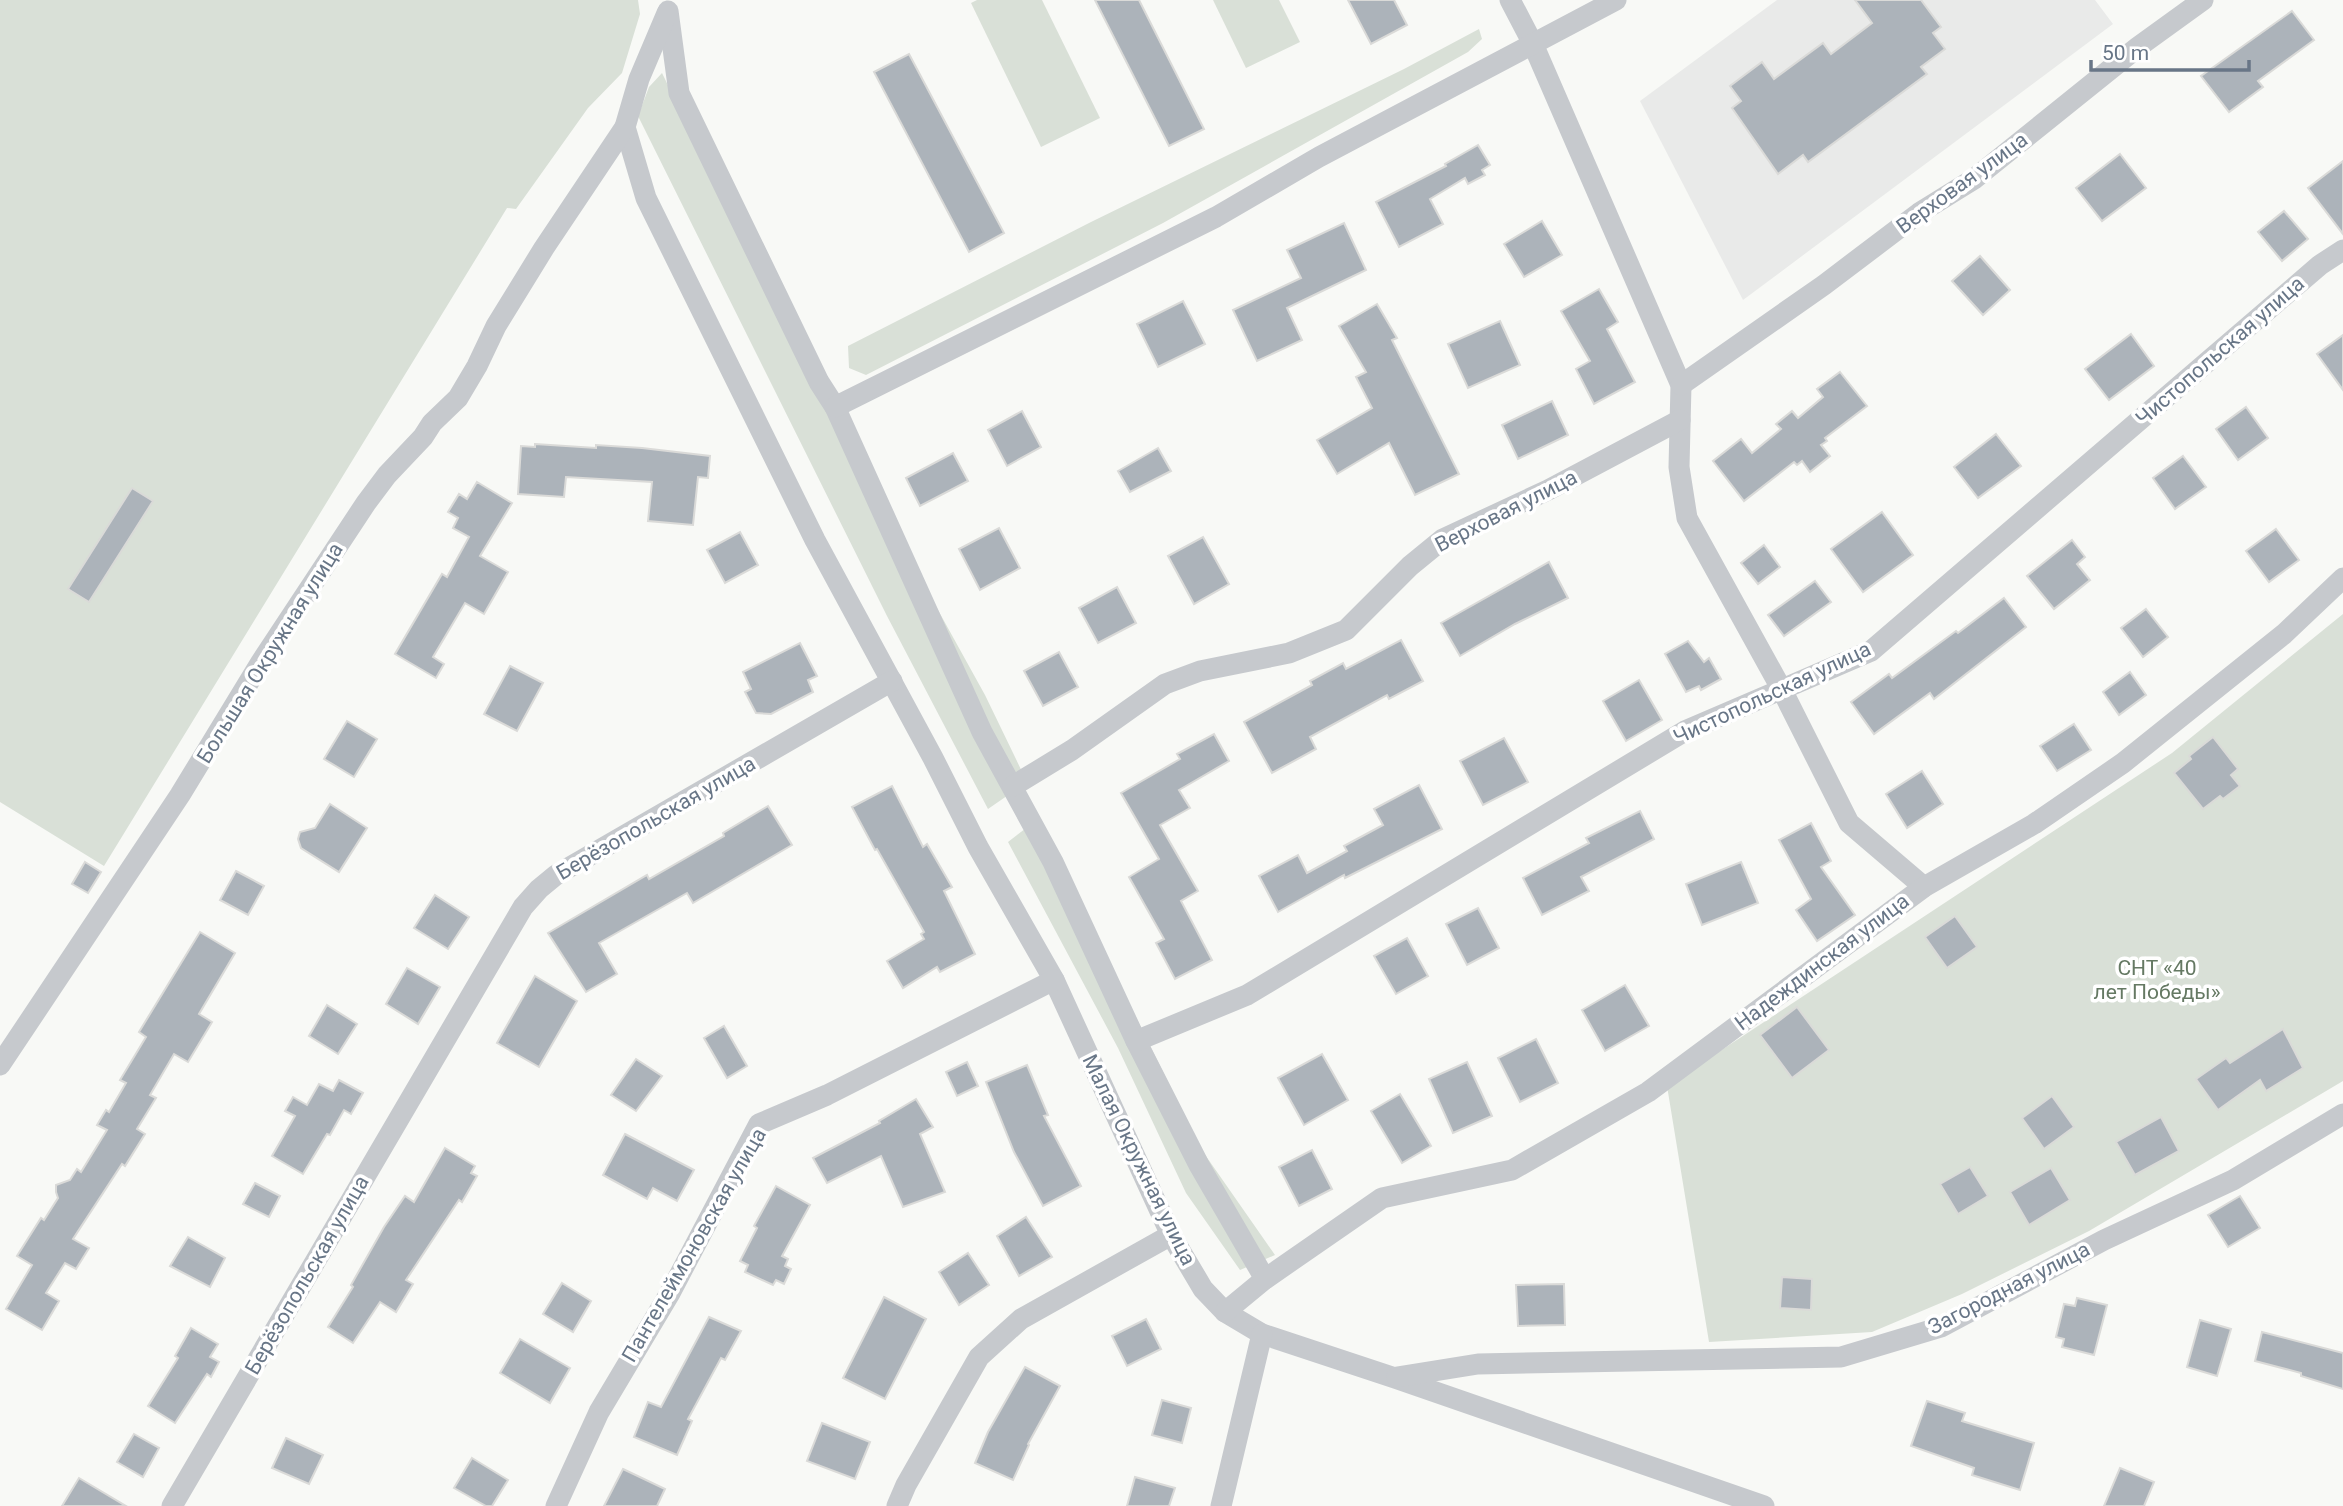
<svg xmlns="http://www.w3.org/2000/svg" width="2343" height="1506" font-family="Roboto,sans-serif">
<style>
.built{fill:#e9eae9}
.green{fill:#d9e0d7}
.building{fill:#acb3ba;stroke:#dadad8;stroke-width:2}
.lines{fill:none;stroke-linecap:round;stroke-linejoin:round}
.street{stroke:#c6c9cd;stroke-width:21}
.labels{text-anchor:middle;dominant-baseline:central;stroke-width:7;stroke-linejoin:round;paint-order:stroke}
.street-label{font-size:21px;fill:#687687;stroke:#fff}
.park-label{font-size:21px;fill:#657963;stroke:#fff}
</style>
<rect width="100%" height="100%" fill="#f8f9f6"/>
<!-- built -->
<polygon class="built" points="1777,0 2095,0 2113,24 1743,300 1640,101"/>
<!-- green -->
<g class="green">
<polygon points="0,0 638,0 640,14 622,73 588,108 516,209 507,208 104,866 0,802"/>
<polygon points="977,0 1042,0 1100,118 1041,147 971,3"/>
<polygon points="1213,0 1279,0 1300,42 1246,68"/>
<polygon points="1479,29 1482,39 1468,52 1163,223 866,375 849,368 848,346 1091,222 1404,69"/>
<polygon points="662,73 824,404 985,695 1027,782 988,809 887,616 638,116 649,87"/>
<polygon points="2343,614 2343,1081 2089,1231 1962,1294 1872,1332 1709,1342 1667,1086 2172,753"/>
<polygon points="1038,819 1201,1149 1275,1255 1240,1270 1186,1193 1118,1048 1008,842"/>
</g>
<!-- building -->
<g class="building">
<polygon points="1095,0 1139,0 1204,129 1169,146"/>
<polygon points="1348,0 1394,0 1407,25 1371,44"/>
<polygon points="1855,0 1921,0 1941,27 1933,33 1945,49 1921,67 1927,74 1808,162 1803,155 1778,174 1732,108 1741,101 1730,86 1762,62 1774,79 1823,43 1831,54 1872,23"/>
<polygon points="2292,11 2314,40 2258,81 2263,87 2229,112 2201,76"/>
<polygon points="909,54 1004,233 969,252 874,72"/>
<polygon points="1478,145 1490,165 1482,170 1485,175 1468,184 1465,178 1430,199 1443,224 1399,247 1376,202 1446,166 1445,164"/>
<polygon points="2120,154 2146,188 2102,221 2076,188"/>
<polygon points="2343,161 2343,234 2308,188"/>
<polygon points="2284,211 2308,239 2282,261 2258,232"/>
<polygon points="1542,221 1562,255 1524,277 1504,244"/>
<polygon points="1344,223 1366,270 1287,308 1302,340 1257,361 1233,310 1301,278 1287,250"/>
<polygon points="1980,256 2010,290 1983,315 1952,281"/>
<polygon points="1599,289 1618,322 1607,329 1635,382 1594,404 1576,369 1590,361 1561,311"/>
<polygon points="1183,301 1205,344 1158,367 1137,324"/>
<polygon points="1377,304 1397,338 1392,340 1459,474 1415,495 1389,443 1337,474 1317,440 1372,408 1356,377 1366,372 1339,326"/>
<polygon points="1500,321 1520,365 1468,388 1448,344"/>
<polygon points="2131,334 2154,366 2109,400 2085,369"/>
<polygon points="2343,335 2343,390 2317,354"/>
<polygon points="1840,372 1867,406 1825,438 1827,441 1821,445 1830,456 1810,472 1802,461 1797,465 1794,462 1744,501 1713,461 1741,439 1752,453 1781,429 1776,424 1792,411 1798,418 1823,397 1817,389"/>
<polygon points="1552,401 1568,435 1518,459 1502,425"/>
<polygon points="2246,407 2268,438 2238,460 2216,429"/>
<polygon points="1022,411 1041,447 1007,466 988,430"/>
<polygon points="1996,434 2021,466 1978,498 1954,467"/>
<polygon points="535,444 596,448 596,445 642,448 710,456 708,478 698,477 693,525 648,521 652,482 566,477 564,497 518,494 521,446 535,447"/>
<polygon points="1158,448 1171,471 1130,492 1118,471"/>
<polygon points="953,453 968,481 920,506 906,478"/>
<polygon points="2183,456 2206,487 2175,509 2153,478"/>
<polygon points="477,482 512,503 480,556 508,572 484,614 465,603 433,657 444,664 436,678 395,654 442,574 447,577 469,537 453,528 458,518 448,512 459,494 467,499"/>
<polygon points="132,488 153,501 89,602 68,589"/>
<polygon points="1882,512 1913,555 1863,592 1831,549"/>
<polygon points="999,528 1020,568 980,590 959,549"/>
<polygon points="2276,529 2299,560 2269,582 2246,551"/>
<polygon points="740,532 758,565 725,583 707,550"/>
<polygon points="1203,537 1229,584 1194,604 1168,556"/>
<polygon points="2072,540 2085,557 2077,564 2090,580 2054,609 2027,576"/>
<polygon points="1764,545 1780,567 1758,584 1741,563"/>
<polygon points="1549,562 1568,598 1515,624 1460,656 1441,623"/>
<polygon points="1815,581 1831,602 1784,636 1768,615"/>
<polygon points="1117,587 1136,623 1098,643 1079,608"/>
<polygon points="2004,598 2026,627 1934,699 1930,693 1874,734 1851,702 1889,674 1892,678 1956,631 1958,633"/>
<polygon points="2146,609 2168,637 2143,657 2121,628"/>
<polygon points="1401,640 1423,681 1389,699 1387,695 1310,737 1316,749 1272,773 1244,722 1312,685 1310,681 1343,663 1346,669"/>
<polygon points="1688,641 1704,662 1709,658 1721,679 1701,690 1699,686 1686,692 1665,654"/>
<polygon points="800,643 817,676 808,680 813,692 771,714 756,713 745,692 751,689 743,672"/>
<polygon points="1059,652 1078,687 1043,706 1024,671"/>
<polygon points="510,666 543,683 517,731 484,714"/>
<polygon points="2130,672 2146,695 2119,715 2103,692"/>
<polygon points="1639,680 1662,720 1626,741 1603,701"/>
<polygon points="347,721 377,739 354,777 324,759"/>
<polygon points="2074,724 2091,750 2057,771 2040,746"/>
<polygon points="1214,734 1229,761 1179,790 1190,808 1160,825 1198,891 1181,901 1212,960 1175,979 1156,943 1164,939 1129,877 1159,859 1121,793 1180,759 1177,754"/>
<polygon points="2213,737 2238,769 2231,775 2240,786 2223,799 2220,796 2203,809 2174,773 2191,759 2189,756"/>
<polygon points="1504,738 1528,782 1483,805 1460,761"/>
<polygon points="1922,771 1943,804 1907,828 1886,794"/>
<polygon points="1419,785 1442,829 1345,878 1344,875 1278,912 1259,876 1298,855 1307,873 1347,851 1344,846 1383,825 1374,809"/>
<polygon points="892,786 923,847 927,844 952,887 944,891 975,954 940,972 937,967 903,988 887,961 924,939 921,934 924,932 877,849 875,850 852,807"/>
<polygon points="330,804 367,828 339,872 301,848 298,839 300,832 315,828"/>
<polygon points="768,806 792,845 693,903 687,893 599,943 617,974 586,992 548,933 647,875 649,879 724,836 723,833"/>
<polygon points="1640,811 1654,839 1581,877 1589,891 1542,915 1523,878 1589,843 1586,838"/>
<polygon points="1811,823 1831,861 1821,867 1855,915 1817,941 1796,910 1811,899 1779,840"/>
<polygon points="85,862 101,872 88,893 72,884"/>
<polygon points="1741,862 1758,903 1702,925 1686,884"/>
<polygon points="236,871 264,886 248,915 220,900"/>
<polygon points="435,895 469,917 448,949 414,928"/>
<polygon points="1478,908 1499,948 1467,965 1446,924"/>
<polygon points="1955,916 1977,947 1947,968 1925,937"/>
<polygon points="200,932 235,953 199,1014 212,1022 188,1062 174,1054 150,1095 156,1098 137,1129 145,1134 125,1166 122,1164 73,1239 89,1248 76,1269 65,1263 46,1293 59,1301 42,1330 6,1309 32,1265 17,1256 41,1218 44,1220 58,1198 56,1192 56,1185 70,1180 77,1169 81,1172 107,1130 97,1125 106,1110 109,1112 126,1083 120,1080 146,1037 139,1032"/>
<polygon points="1407,938 1428,976 1396,994 1374,956"/>
<polygon points="407,968 440,987 418,1024 386,1004"/>
<polygon points="535,976 577,1001 539,1067 497,1043"/>
<polygon points="1625,985 1649,1026 1605,1051 1582,1010"/>
<polygon points="327,1005 357,1024 338,1054 309,1036"/>
<polygon points="1797,1007 1829,1050 1792,1078 1760,1035"/>
<polygon points="724,1026 747,1066 727,1078 704,1038"/>
<polygon points="2283,1029 2303,1068 2266,1091 2260,1080 2218,1110 2196,1079 2226,1058 2230,1063"/>
<polygon points="1536,1039 1558,1083 1520,1102 1498,1058"/>
<polygon points="1322,1054 1348,1100 1304,1125 1278,1078"/>
<polygon points="636,1059 662,1076 636,1111 611,1095"/>
<polygon points="967,1062 978,1086 957,1096 946,1072"/>
<polygon points="1467,1062 1492,1116 1453,1133 1429,1079"/>
<polygon points="1027,1065 1048,1115 1044,1116 1081,1186 1043,1206 1014,1152 986,1082"/>
<polygon points="339,1080 363,1093 351,1114 344,1110 330,1135 327,1134 303,1174 272,1156 295,1116 285,1111 293,1097 307,1105 319,1084 333,1091"/>
<polygon points="1400,1094 1431,1146 1402,1163 1371,1111"/>
<polygon points="2052,1096 2074,1127 2044,1149 2022,1118"/>
<polygon points="916,1099 933,1127 920,1134 945,1192 903,1207 881,1156 827,1183 813,1158 880,1123 879,1121"/>
<polygon points="2161,1117 2179,1151 2135,1175 2116,1142"/>
<polygon points="625,1134 694,1170 677,1201 653,1188 647,1199 603,1175"/>
<polygon points="445,1148 475,1166 471,1173 477,1176 462,1202 459,1200 406,1280 413,1284 396,1312 380,1302 353,1343 328,1327 353,1287 351,1285 384,1227 405,1196 414,1202"/>
<polygon points="1312,1150 1332,1189 1299,1206 1279,1167"/>
<polygon points="1970,1167 1988,1196 1958,1214 1940,1184"/>
<polygon points="2051,1168 2070,1200 2029,1225 2010,1192"/>
<polygon points="255,1183 280,1196 269,1217 243,1204"/>
<polygon points="776,1186 810,1205 782,1256 788,1259 785,1266 791,1269 784,1284 776,1280 773,1285 745,1272 748,1265 740,1261 757,1228 754,1226"/>
<polygon points="2240,1196 2260,1228 2228,1247 2208,1215"/>
<polygon points="1026,1217 1052,1257 1019,1276 997,1236"/>
<polygon points="188,1237 225,1258 210,1287 170,1266"/>
<polygon points="968,1253 989,1285 959,1305 939,1272"/>
<polygon points="1782,1277 1812,1279 1811,1310 1780,1308"/>
<polygon points="562,1283 591,1301 573,1332 543,1314"/>
<polygon points="1564,1284 1565,1325 1518,1326 1516,1285"/>
<polygon points="884,1297 926,1319 885,1399 843,1378"/>
<polygon points="2077,1298 2107,1305 2094,1355 2062,1347 2064,1339 2056,1337 2064,1304 2075,1306"/>
<polygon points="709,1317 741,1331 725,1360 721,1358 688,1419 692,1421 677,1455 634,1437 648,1402 661,1407"/>
<polygon points="1146,1319 1161,1349 1127,1366 1112,1336"/>
<polygon points="2200,1320 2231,1329 2217,1376 2187,1367"/>
<polygon points="191,1328 218,1344 210,1357 219,1362 211,1377 207,1374 175,1423 148,1406 178,1358 175,1356"/>
<polygon points="2262,1332 2343,1353 2343,1389 2301,1376 2301,1373 2255,1361"/>
<polygon points="520,1339 570,1368 550,1403 500,1373"/>
<polygon points="1025,1367 1060,1386 1028,1444 1029,1445 1013,1480 975,1463 988,1432"/>
<polygon points="1162,1400 1191,1408 1182,1443 1152,1435"/>
<polygon points="1927,1401 1965,1413 1962,1421 2034,1443 2020,1490 1972,1475 1974,1468 1911,1446"/>
<polygon points="822,1423 870,1442 855,1479 807,1461"/>
<polygon points="134,1434 159,1448 143,1477 117,1462"/>
<polygon points="286,1438 323,1455 309,1484 272,1468"/>
<polygon points="472,1458 508,1480 492,1506 486,1506 454,1488"/>
<polygon points="2120,1468 2154,1482 2144,1506 2104,1506"/>
<polygon points="623,1469 665,1489 657,1506 604,1506"/>
<polygon points="1135,1477 1175,1488 1169,1506 1127,1506"/>
<polygon points="79,1478 126,1506 62,1506"/>
</g>
<g class="lines">
<!-- street -->
<g class="street">
<polyline points="1510,0 1533,44 1681,385 1679,467 1687,518 1782,690 1849,823 1924,887"/>
<polyline points="668,11 679,93 819,382 835,407 982,732 1053,862 1136,1041 1199,1165 1265,1279"/>
<polyline points="625,127 646,198 815,540 933,758 978,847 1054,980 1171,1235 1203,1289 1225,1312 1262,1334 1395,1378 1764,1506"/>
<polyline points="1681,385 1824,285 1919,213 1974,179 2138,47 2203,0"/>
<polyline points="835,407 1216,217 1319,157 1616,0"/>
<polyline points="1013,786 1072,750 1165,684 1200,671 1289,653 1346,630 1410,566 1443,539 1548,490 1680,420"/>
<polyline points="1136,1041 1247,995 1685,731 1871,651 2320,265 2343,250"/>
<polyline points="0,1065 180,795 261,662 366,503 387,475 423,437 432,423 458,398 477,366 496,326 544,248 625,127 639,79 667,13"/>
<polyline points="1225,1312 1265,1279 1382,1198 1512,1170 1648,1092 1924,887 2034,824 2123,763 2284,634 2343,578"/>
<polyline points="1397,1377 1478,1364 1841,1357 1941,1327 2104,1240 2233,1180 2343,1114"/>
<polyline points="172,1506 523,907 539,889 556,875 892,681"/>
<polyline points="556,1506 599,1412 670,1293 759,1124 827,1095 1054,980"/>
<polyline points="897,1506 906,1485 979,1357 1021,1319 1171,1235"/>
<polyline points="1221,1506 1262,1334"/>
</g>
</g>
<g class="labels">
<!-- street labels -->
<g class="street-label">
<text transform="translate(1962 183) rotate(-36)">Верховая улица</text>
<text transform="translate(2220 351) rotate(-41)">Чистопольская улица</text>
<text transform="translate(1506 511) rotate(-27)">Верховая улица</text>
<text transform="translate(270 653) rotate(-58)">Большая Окружная улица</text>
<text transform="translate(1772 693) rotate(-25)">Чистопольская улица</text>
<text transform="translate(656 818) rotate(-30)">Берёзопольская улица</text>
<text transform="translate(1822 962) rotate(-37)">Надеждинская улица</text>
<text transform="translate(1139 1160) rotate(64)">Малая Окружная улица</text>
<text transform="translate(694 1245) rotate(-60)">Пантелеймоновская улица</text>
<text transform="translate(307 1275) rotate(-60)">Берёзопольская улица</text>
<text transform="translate(2009 1288) rotate(-27)">Загородная улица</text>
</g>
<!-- park labels -->
<g class="park-label">
<text x="2157" y="968">СНТ «40<tspan x="2157" dy="24">лет Победы»</tspan></text>
</g>
</g>
<!-- scale -->
<path d="M2091 60v10h158v-10" fill="none" stroke="#687687" stroke-width="3.5"/>
<text x="2102" y="60" font-size="21" fill="#687687" stroke="#ffffff" stroke-width="5" paint-order="stroke">50 m</text>
</svg>
